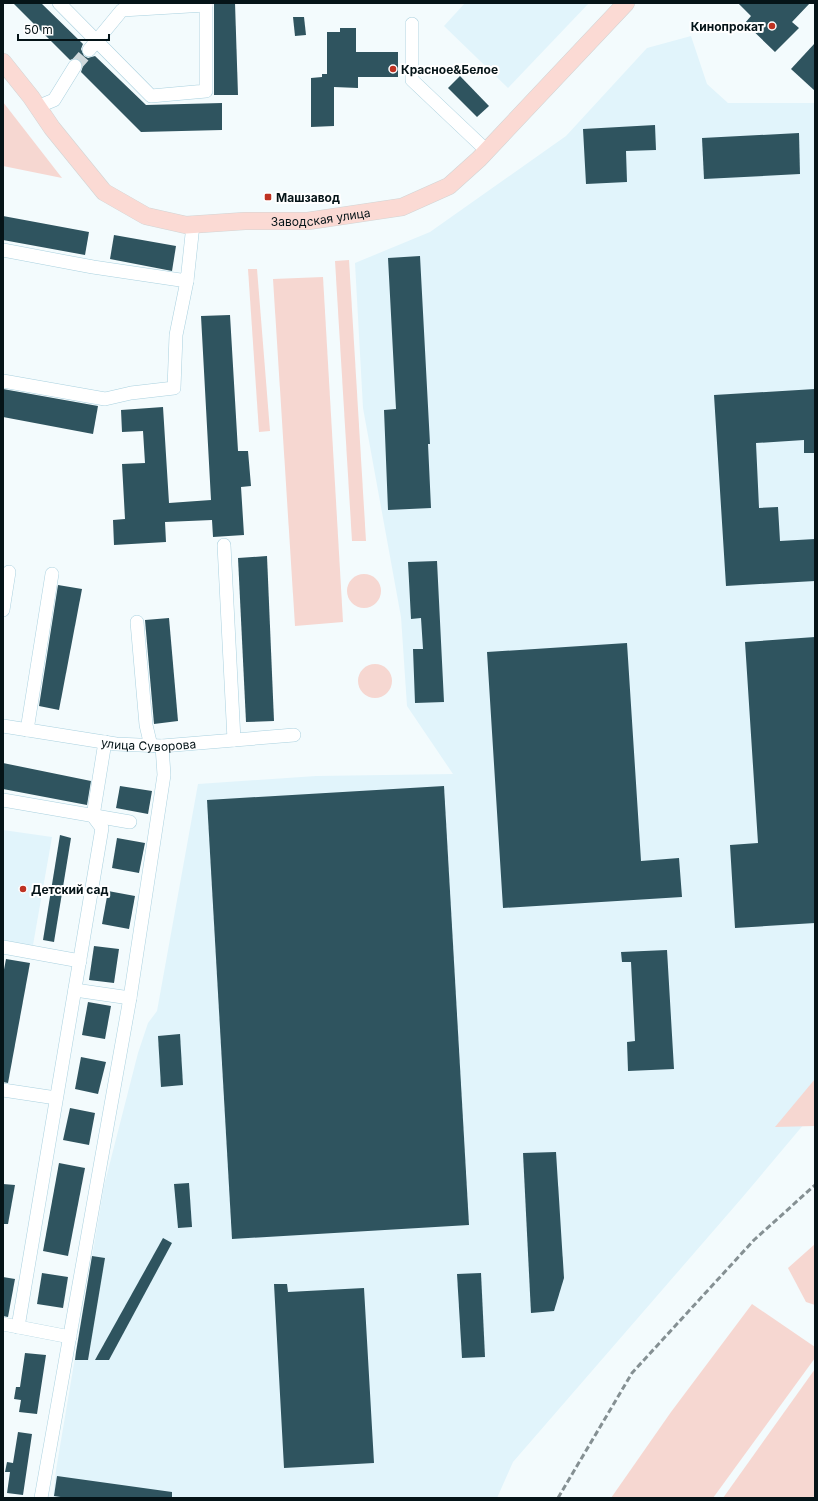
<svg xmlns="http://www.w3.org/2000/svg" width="818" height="1501" font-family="Inter,sans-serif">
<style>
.built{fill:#e1f4fb}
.green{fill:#f6d7d1}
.building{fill:#2f545f}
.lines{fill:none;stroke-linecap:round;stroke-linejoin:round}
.minor-tunnel{stroke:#cfd8db;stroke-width:13;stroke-dasharray:13 6;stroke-linecap:butt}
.minor-casing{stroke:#aad1df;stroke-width:14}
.major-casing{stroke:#d2d5d5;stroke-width:18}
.minor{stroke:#fff;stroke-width:13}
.major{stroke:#fbdad4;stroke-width:17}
.rail{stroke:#859093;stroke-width:3;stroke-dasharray:6 3;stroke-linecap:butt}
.poi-dot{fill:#be3222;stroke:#fff;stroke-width:1.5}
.labels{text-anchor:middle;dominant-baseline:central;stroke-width:4;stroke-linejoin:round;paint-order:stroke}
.poi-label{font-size:12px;font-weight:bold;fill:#051418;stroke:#fff;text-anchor:start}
.street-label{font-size:12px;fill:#051418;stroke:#fff}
</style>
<rect width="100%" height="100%" fill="#f3fbfd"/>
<!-- built -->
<g class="built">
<polygon points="465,3 589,3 508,88 444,26"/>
<polygon points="691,36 707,84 728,103 815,103 815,1111 741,1199 513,1462 497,1498 53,1498 56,1470 104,1186 138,1053 148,1023 157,1011 198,784 316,776 453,774 407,706 401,617 363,408 355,263 430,232 566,136 647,48"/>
<polygon points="3,830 52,837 33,945 3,941"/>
</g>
<!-- green -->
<g class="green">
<polygon points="3,102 62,178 3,166"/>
<polygon points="349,260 366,541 352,541 335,261"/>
<polygon points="248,269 257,269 270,431 259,432"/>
<polygon points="323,277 343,622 295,626 273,279"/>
<circle cx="364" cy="591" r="17"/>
<circle cx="375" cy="681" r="17"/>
<polygon points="815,1079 815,1126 775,1127"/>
<polygon points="815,1244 815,1305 806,1302 788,1268"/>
<polygon points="752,1304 815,1347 815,1358 713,1498 611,1498 671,1412"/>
<polygon points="815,1369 815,1498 723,1498"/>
</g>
<!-- building -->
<g class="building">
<polygon points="13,3 41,3 83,44 81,49 84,56 88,58 95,56 146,105 222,103 222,130 141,132 81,72 83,66 80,59 75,58 70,60"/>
<polygon points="214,3 235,3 238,95 214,95"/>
<polygon points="738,3 810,3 792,22 799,28 775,52 745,23 751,16"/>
<polygon points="293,17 304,17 306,35 295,36"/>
<polygon points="340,28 356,28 356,52 398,52 398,77 358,77 358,88 334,87 334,126 311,127 311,78 322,77 322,74 327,74 327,32 340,32"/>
<polygon points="815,43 815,91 791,69"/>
<polygon points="460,76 489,106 477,117 448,88"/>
<polygon points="655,125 656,150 626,151 627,182 586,184 583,129"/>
<polygon points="799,133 800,174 704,179 702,138"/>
<polygon points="3,216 89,232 85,255 3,240"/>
<polygon points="114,235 176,246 172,271 110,259"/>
<polygon points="420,256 430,444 428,444 431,508 388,510 384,410 396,409 388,258"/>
<polygon points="230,315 238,451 248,451 251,486 241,487 244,535 213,537 212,520 165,522 166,542 114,545 113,520 125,519 122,464 145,463 143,431 122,432 121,410 163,407 169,503 211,500 201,316"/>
<polygon points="3,389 98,406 93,434 3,417"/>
<polygon points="815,389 815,453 804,453 804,440 756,443 759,508 778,507 780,541 815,539 815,581 726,586 714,395"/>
<polygon points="267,556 274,721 246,722 238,558"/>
<polygon points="437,561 444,702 415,703 413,649 423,649 421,618 411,619 408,562"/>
<polygon points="58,585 82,589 59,710 39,706"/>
<polygon points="169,618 178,721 154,724 145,620"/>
<polygon points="815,637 815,923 735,928 730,845 758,843 745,642"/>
<polygon points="627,643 641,861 679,858 682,897 503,908 487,652"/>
<polygon points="3,763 91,781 87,805 3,789"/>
<polygon points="120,786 152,791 148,814 116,808"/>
<polygon points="444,786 469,1225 232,1239 207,800"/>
<polygon points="60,835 71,838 54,942 43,940"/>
<polygon points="117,838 145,843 139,873 112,868"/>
<polygon points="108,891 135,896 129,929 102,924"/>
<polygon points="94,946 119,949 114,983 89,980"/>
<polygon points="667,950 674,1069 628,1071 627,1042 635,1041 631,962 622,962 621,952"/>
<polygon points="6,959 30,963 8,1083 3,1082 3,975"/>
<polygon points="88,1002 111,1006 105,1039 82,1035"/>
<polygon points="180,1034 183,1085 161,1087 158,1036"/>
<polygon points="81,1057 106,1062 98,1094 75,1089"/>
<polygon points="70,1108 95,1113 89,1145 63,1140"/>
<polygon points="556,1152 564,1278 554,1311 531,1313 523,1153"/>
<polygon points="59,1163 85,1168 68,1256 43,1251"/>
<polygon points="189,1183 192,1227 178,1228 174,1184"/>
<polygon points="3,1184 15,1185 8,1224 3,1224"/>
<polygon points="163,1238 172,1243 109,1360 95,1360"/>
<polygon points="92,1256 105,1258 88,1360 75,1360 76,1352"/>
<polygon points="42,1273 68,1277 63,1308 37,1304"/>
<polygon points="481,1273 485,1357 462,1358 457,1274"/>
<polygon points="3,1277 15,1279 8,1317 3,1316"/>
<polygon points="274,1284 287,1284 288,1292 364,1288 374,1463 284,1468"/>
<polygon points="25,1353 46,1355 37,1414 19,1412 21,1400 14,1399 16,1387 20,1387"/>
<polygon points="18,1432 32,1434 23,1495 7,1493 10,1472 5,1472 7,1462 13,1463"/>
<polygon points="57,1476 172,1492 172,1498 67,1498 54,1496"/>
</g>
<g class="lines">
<!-- minor-tunnel -->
<polyline class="minor-tunnel" points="75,66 89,50"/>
<defs>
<g id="minor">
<polyline points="59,3 151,96 206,91 206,3"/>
<polyline points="412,24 412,80 487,151"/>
<polyline points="89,50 122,10 206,5"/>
<polyline points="37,107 54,100 75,66"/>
<polyline points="3,250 93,267 187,281 193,225"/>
<polyline points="3,381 105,399 131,393 174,388 176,335 187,281"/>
<polyline points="224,545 234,740"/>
<polyline points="3,610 9,572"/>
<polyline points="137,622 146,725 151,746"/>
<path id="s1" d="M3 726 116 744 162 746 294 735"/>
<polyline points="27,730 52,574"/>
<polyline points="3,800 130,822"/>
<polyline points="3,947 80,961"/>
<polyline points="75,990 130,998"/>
<polyline points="3,1090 56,1098"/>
<polyline points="3,1324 70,1337"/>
<polyline points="18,1327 102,828 93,816 105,742"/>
<polyline points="41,1498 130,998 164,775 162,746"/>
</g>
<g id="major">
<path id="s2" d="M3 62 31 97 52 128 104 192 146 216 186 225 245 221H308L402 207 449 186 479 159 626 3"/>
</g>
</defs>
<!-- minor casing -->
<use href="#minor" class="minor-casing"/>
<!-- major casing -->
<use href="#major" class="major-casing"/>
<!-- minor -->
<use href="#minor" class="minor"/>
<!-- major -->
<use href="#major" class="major"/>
<!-- rail -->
<polyline class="rail" points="558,1498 632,1373 754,1240 815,1185"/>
</g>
<!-- markers -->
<g class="poi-dot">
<circle cx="772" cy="26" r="4"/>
<circle cx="393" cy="69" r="4"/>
<rect x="264" y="193" width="8" height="8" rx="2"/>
<circle cx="23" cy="889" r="4"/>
</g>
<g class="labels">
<!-- poi labels -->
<g class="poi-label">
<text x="764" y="26" text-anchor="end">Кинопрокат</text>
<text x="401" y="69">Красное&amp;Белое</text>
<text x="276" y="197">Машзавод</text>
<text x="31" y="889">Детский сад</text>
</g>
<!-- street labels -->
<g class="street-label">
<text stroke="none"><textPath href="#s2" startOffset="389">Заводская улица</textPath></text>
<text stroke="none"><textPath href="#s1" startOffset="147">улица Суворова</textPath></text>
</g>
</g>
<!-- border -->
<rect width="818" height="1501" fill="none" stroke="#051418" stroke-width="8"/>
<!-- scale -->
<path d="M18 34v6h91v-6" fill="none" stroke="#051418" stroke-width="2"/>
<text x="24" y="34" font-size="12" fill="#051418" stroke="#ffffff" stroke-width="3" paint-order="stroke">50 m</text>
</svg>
